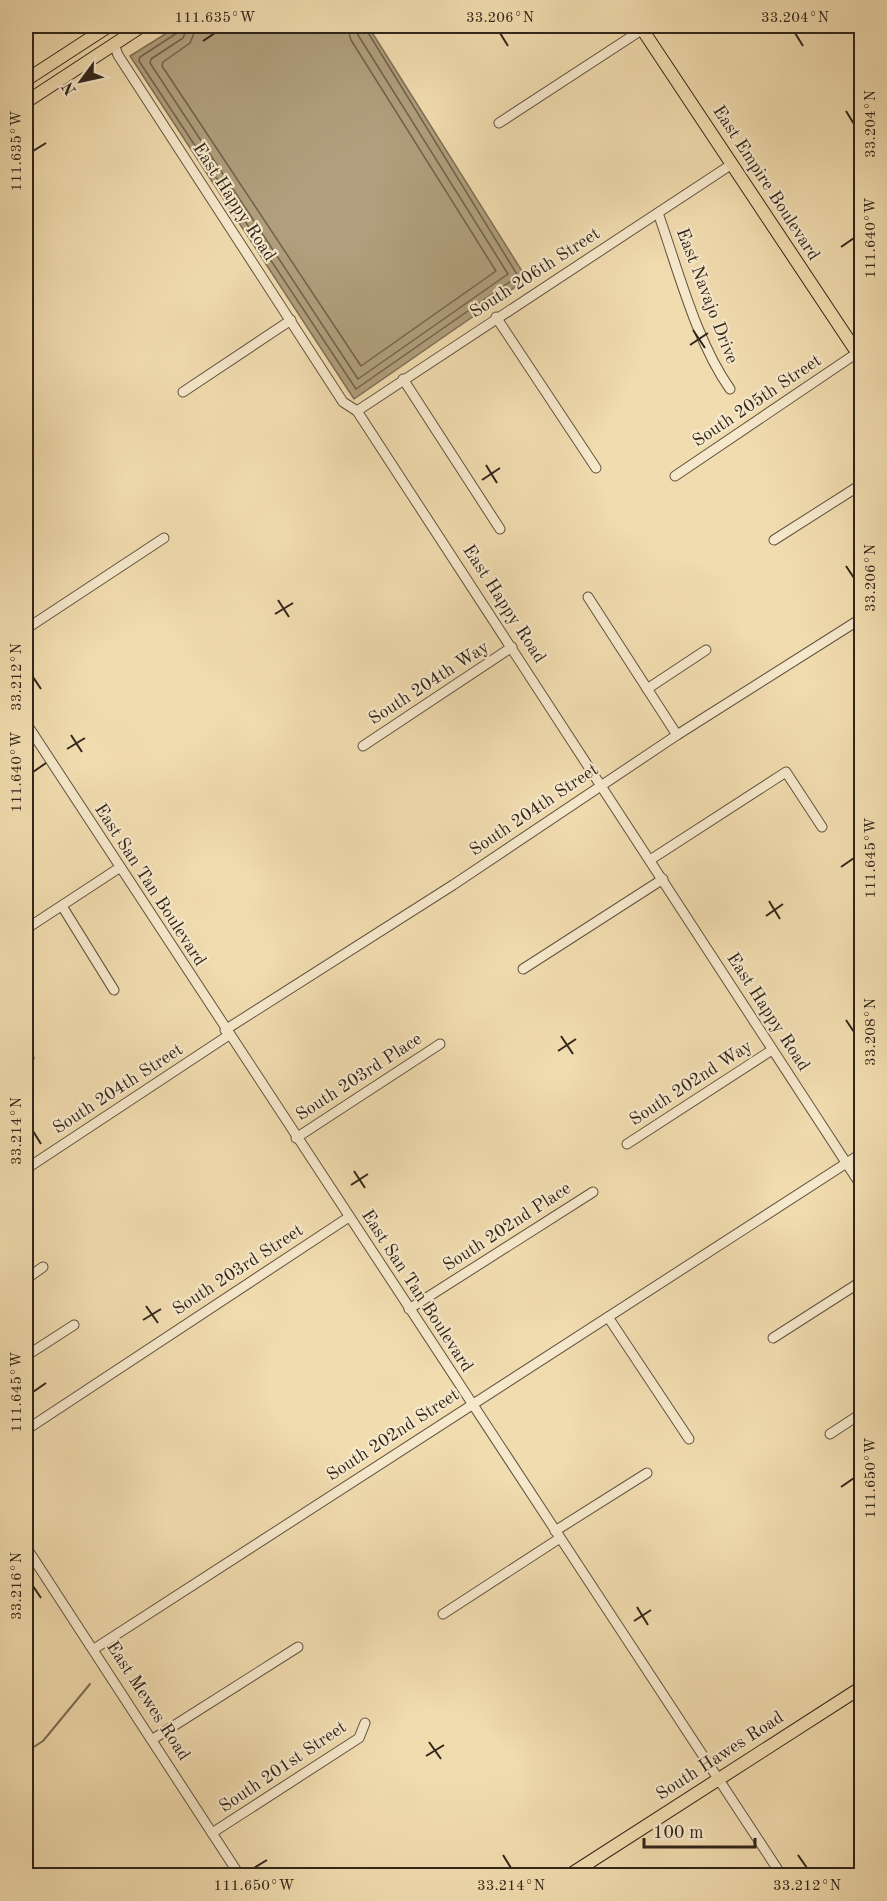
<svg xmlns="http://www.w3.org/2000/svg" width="887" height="1901" font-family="'Old Standard TT',serif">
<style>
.water{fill:#b09e7c;stroke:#7d6e55;stroke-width:1.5}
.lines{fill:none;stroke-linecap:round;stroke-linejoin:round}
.shore{stroke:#70624b;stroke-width:1.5}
.stream{stroke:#7d6e55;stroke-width:2}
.minor-casing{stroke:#61533f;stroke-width:11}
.major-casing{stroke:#31251a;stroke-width:14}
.minor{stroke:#f6e8cb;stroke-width:9}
.major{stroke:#f1dcaf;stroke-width:12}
.ticks{fill:none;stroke:#31251a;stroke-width:2}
.labels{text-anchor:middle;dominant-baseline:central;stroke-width:4.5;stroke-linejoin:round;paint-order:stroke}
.street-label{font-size:18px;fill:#31251a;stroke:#f6e8cb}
.neatline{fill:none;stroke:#31251a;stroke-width:2}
.ticks-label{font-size:15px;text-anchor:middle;fill:#31251a}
</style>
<rect width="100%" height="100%" fill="#f1dcaf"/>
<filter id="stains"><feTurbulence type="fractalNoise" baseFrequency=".00333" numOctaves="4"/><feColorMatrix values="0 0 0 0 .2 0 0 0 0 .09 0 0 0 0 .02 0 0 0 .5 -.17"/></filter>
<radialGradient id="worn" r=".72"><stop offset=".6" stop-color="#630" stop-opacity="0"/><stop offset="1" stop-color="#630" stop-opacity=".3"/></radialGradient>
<!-- water -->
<polygon class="water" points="178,26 368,26 527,279 354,399 130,56"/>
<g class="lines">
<!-- shore -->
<g class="shore">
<polyline points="180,26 177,33 140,57 139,61 356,389 518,276 364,26"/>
<polyline points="188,26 183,38 151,59 150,63 358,379 508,274 358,35 356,26"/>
<polyline points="197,26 190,43 163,62 162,66 361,366 496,271 351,40 347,26"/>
</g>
<!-- stream -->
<polyline class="stream" points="26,1752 43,1741 90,1684"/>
<defs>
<g id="minor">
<polyline points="114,44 118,55 343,402 357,411 862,1187"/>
<polyline points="499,123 643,29"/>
<path d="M658 213C678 269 696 341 730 389"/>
<polyline points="496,317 596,468"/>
<polyline points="403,379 500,529"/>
<polyline points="183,392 291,320"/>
<polyline points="357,411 732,164"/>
<polyline points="675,476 857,353"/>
<polyline points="774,540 862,484"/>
<polyline points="588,597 677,735"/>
<polyline points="26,629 164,538"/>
<polyline points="647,689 706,650"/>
<polyline points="26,723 782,1876"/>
<polyline points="363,746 512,647"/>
<polyline points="650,860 786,772 822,827"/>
<polyline points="62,906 114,990"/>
<polyline points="26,929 119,868"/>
<polyline points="523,969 663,879"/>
<polyline points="225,1030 453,885 677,735 862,618"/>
<polyline points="26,1052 29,1058"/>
<polyline points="296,1138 440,1044"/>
<polyline points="627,1144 772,1050"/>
<polyline points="26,1169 229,1035"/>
<polyline points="26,1279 43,1267"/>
<polyline points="409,1309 593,1192"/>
<polyline points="608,1317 689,1439"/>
<polyline points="773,1338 862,1281"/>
<polyline points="26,1356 74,1325"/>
<polyline points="26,1430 349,1217"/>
<polyline points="830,1434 862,1413"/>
<polyline points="555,1531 647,1473"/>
<polyline points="26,1547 240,1876"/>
<polyline points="443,1614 560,1538"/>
<polyline points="94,1649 862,1153"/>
<polyline points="153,1739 298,1647"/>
<polyline points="212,1833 359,1738 365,1723"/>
</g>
<g id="major">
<polyline points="640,26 862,360"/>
<polyline points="26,80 109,26"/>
<polyline points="26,102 142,26"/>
<polyline points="568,1876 862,1687"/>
</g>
</defs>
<!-- minor casing -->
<use href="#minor" class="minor-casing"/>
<!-- major casing -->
<use href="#major" class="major-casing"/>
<!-- minor -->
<use href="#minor" class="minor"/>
<!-- major -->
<use href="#major" class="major"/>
</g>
<!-- ticks -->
<path class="ticks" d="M500 33 508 46M795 33 803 46M203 41 215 33M846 111 854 124M33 151 46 143M841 247 854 238M693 330 705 348M690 345 708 333M486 465 497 483M482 480 500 468M846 566 854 578M278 600 289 617M275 614 293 603M33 677 41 689M71 735 82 752M67 749 85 738M33 772 46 763M841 867 854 858M769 901 780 919M766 916 783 904M846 1020 854 1032M561 1036 573 1054M558 1051 576 1039M33 1131 41 1144M354 1171 365 1188M351 1185 368 1174M146 1306 158 1323M143 1320 161 1309M33 1392 46 1383M841 1487 854 1478M33 1586 41 1598M637 1607 648 1625M634 1621 651 1610M429 1742 441 1759M426 1756 444 1745M503 1855 511 1868M798 1855 807 1868M254 1868 267 1860"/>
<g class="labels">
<!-- street labels -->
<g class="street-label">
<text transform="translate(766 183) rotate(57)">East Empire Boulevard</text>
<text transform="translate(234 202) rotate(57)">East Happy Road</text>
<text transform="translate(535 273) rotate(-33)">South 206th Street</text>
<text transform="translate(707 296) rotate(69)">East Navajo Drive</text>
<text transform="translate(757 401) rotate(-34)">South 205th Street</text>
<text transform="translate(504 604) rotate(57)">East Happy Road</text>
<text transform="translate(429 683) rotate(-33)">South 204th Way</text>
<text transform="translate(534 810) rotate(-34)">South 204th Street</text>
<text transform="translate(150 885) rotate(57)">East San Tan Boulevard</text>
<text transform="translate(768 1012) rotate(57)">East Happy Road</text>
<text transform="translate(359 1077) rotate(-33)">South 203rd Place</text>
<text transform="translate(691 1083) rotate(-33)">South 202nd Way</text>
<text transform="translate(118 1089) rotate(-33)">South 204th Street</text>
<text transform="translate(507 1227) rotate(-33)">South 202nd Place</text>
<text transform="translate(238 1270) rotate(-33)">South 203rd Street</text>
<text transform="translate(417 1291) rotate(57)">East San Tan Boulevard</text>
<text transform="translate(393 1435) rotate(-33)">South 202nd Street</text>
<text transform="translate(148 1701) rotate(57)">East Mewes Road</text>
<text transform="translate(720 1756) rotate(-33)">South Hawes Road</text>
<text transform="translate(283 1767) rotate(-34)">South 201st Street</text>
</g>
</g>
<!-- margin -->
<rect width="887" height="1901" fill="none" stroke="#f1dcaf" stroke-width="66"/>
<!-- north arrow -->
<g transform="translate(81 81) rotate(237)" stroke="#f6e8cb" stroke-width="4.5" paint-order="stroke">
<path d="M0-4.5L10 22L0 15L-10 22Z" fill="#31251a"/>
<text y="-9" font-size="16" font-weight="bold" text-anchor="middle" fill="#31251a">N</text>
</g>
<!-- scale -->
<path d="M644 1838v9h111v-9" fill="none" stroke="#31251a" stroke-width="3"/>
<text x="653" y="1838" font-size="18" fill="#31251a" stroke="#f6e8cb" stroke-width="4.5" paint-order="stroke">100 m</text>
<rect x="33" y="33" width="821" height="1835" class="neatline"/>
<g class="ticks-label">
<text x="215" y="22">111.635°W</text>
<text x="500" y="22">33.206°N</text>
<text x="795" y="22">33.204°N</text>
<text transform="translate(870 124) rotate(-90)" y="5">33.204°N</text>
<text transform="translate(16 151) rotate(-90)" y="5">111.635°W</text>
<text transform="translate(870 238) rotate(-90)" y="5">111.640°W</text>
<text transform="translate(870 578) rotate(-90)" y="5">33.206°N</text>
<text transform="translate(16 677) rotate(-90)" y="5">33.212°N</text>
<text transform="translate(16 772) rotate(-90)" y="5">111.640°W</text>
<text transform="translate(870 858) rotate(-90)" y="5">111.645°W</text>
<text transform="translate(870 1032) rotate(-90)" y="5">33.208°N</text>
<text transform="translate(16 1131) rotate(-90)" y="5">33.214°N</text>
<text transform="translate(16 1392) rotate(-90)" y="5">111.645°W</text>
<text transform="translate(870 1478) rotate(-90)" y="5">111.650°W</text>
<text transform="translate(16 1586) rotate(-90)" y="5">33.216°N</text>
<text x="254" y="1890">111.650°W</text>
<text x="511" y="1890">33.214°N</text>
<text x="807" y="1890">33.212°N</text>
</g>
<rect width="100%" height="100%" filter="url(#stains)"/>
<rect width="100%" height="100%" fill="url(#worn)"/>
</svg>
